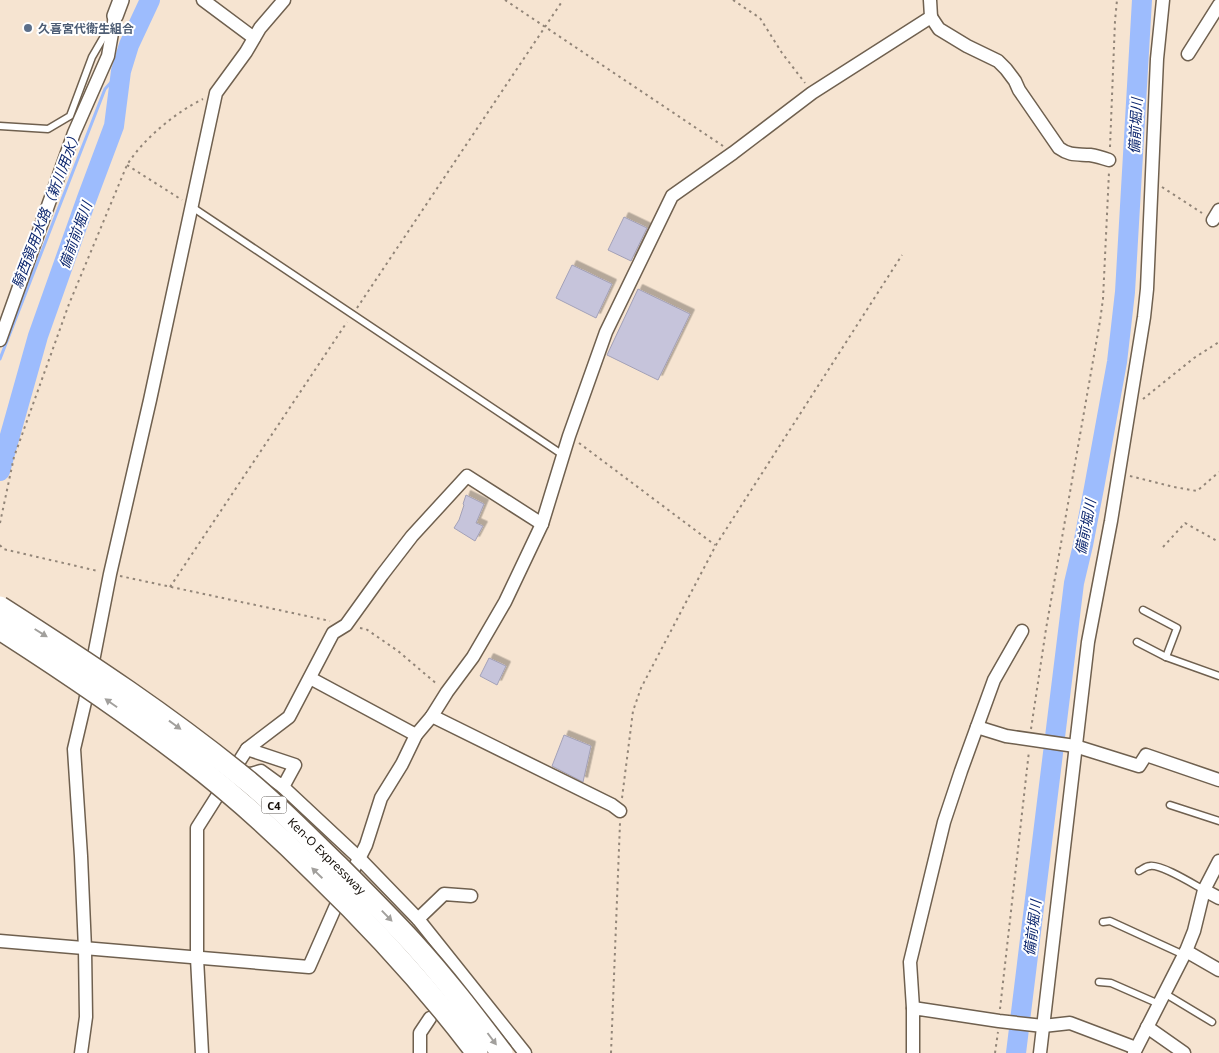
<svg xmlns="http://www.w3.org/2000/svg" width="1219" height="1053" font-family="'Noto Sans','Noto Sans JP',sans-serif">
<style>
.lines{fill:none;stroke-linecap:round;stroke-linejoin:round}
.stream{stroke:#9dbcfd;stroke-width:3}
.river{stroke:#9dbcfd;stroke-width:20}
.building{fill:#c6c4db;stroke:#a3a1b7;filter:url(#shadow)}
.service-casing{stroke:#6f604f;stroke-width:9}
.minor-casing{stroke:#6f604f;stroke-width:15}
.tertiary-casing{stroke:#6f604f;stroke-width:18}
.path{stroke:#928578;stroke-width:2;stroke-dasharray:2.5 4;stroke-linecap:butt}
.service{stroke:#fff;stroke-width:6}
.minor{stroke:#fff;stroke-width:12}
.tertiary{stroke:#fff;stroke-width:15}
.motorway-bridge-casing{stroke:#6f604f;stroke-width:24;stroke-linecap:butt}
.motorway-bridge{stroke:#fff;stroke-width:21}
.oneway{fill:#a2a09d}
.service-dot{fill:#5c6f8a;stroke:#fff;stroke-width:2}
.labels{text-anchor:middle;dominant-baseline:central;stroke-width:4;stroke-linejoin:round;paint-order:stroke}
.shield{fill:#fff;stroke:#5d5854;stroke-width:1}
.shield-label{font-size:11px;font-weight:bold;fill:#17110b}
.service-label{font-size:12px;font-weight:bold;fill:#4e5e75;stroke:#fff;text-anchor:start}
.street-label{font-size:12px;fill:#17110b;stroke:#fff}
.water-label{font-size:14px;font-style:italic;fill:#0c266e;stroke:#fff}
</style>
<defs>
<filter id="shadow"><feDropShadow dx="4.5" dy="-4.5" stdDeviation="0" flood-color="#0004"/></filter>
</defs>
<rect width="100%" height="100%" fill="#f6e4d1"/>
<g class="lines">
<!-- stream -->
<polyline class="stream" points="0,359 105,89 121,71"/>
<!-- river -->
<g class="river">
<polyline points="0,471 38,336 87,198 114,126 121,71 129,45 150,0"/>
<polyline points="1016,1053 1074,583 1083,545 1094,488 1117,362 1125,292 1142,0"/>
</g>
</g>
<!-- building -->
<g class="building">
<polygon points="624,217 647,228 631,261 608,250"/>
<polygon points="572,265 612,284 596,318 556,298"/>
<polygon points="638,289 690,314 658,380 607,355"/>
<polygon points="466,495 484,504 476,523 483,526 475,541 454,528 459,520 464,505 463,504"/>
<polygon points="489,658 506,666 497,685 480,676"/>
<polygon points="564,735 591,746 583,782 552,766"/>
</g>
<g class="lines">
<defs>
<g id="service">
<polyline points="0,126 48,129 70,116 92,57 110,26"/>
<polyline points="192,207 563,455"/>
<polyline points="1143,610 1177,628 1166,657"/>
<polyline points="1137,642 1166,657 1219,676"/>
<polyline points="1170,805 1219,821"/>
<path d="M1139 871C1143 869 1146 866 1150 866 1161 864 1193 884 1204 890"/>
<polyline points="1103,922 1110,921 1184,955"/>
<polyline points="1099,982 1111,983 1159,1004"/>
<polyline points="1164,993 1212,1022"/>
</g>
<g id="minor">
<polyline points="203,0 254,38"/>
<path d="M931 17 939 29 967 46 998 61 1006 69 1015 81 1019 90 1059 148C1070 156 1077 154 1090 155 1096 156 1103 158 1109 160"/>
<polyline points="1188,54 1219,5"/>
<polyline points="1213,220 1219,210"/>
<polyline points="0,340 74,133 108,56 115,16"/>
<polyline points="310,678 416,735"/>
<polyline points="432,716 612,805 620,811"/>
<polyline points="977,727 1006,736 1075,746 1139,766 1146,755 1219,780"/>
<polyline points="239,773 251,774 261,771 283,787 295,765 247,749"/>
<polyline points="283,787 359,858 418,919 525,1053"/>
<polyline points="1204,890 1219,898"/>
<polyline points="418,919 444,894 471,896"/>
<polyline points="0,941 309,967 342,892 366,845 381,798 402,764 416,735 432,716 447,692 473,657 505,602 542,524 569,436 606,332 672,196 733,153 812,93 931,17 930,0"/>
<polyline points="1186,951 1219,970"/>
<polyline points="913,1008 910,962 944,822 961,771 994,680 1022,631"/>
<polyline points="1147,1027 1184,1053"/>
<polyline points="81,1053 86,1017 85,949 81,856 74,749 85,702 110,574 150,400 216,93 246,52 260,28 284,0"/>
<polyline points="202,1053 197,958 197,828 247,749 289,717 333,633 346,625 382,575 412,536 467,476 542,524"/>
<polyline points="420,1053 420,1033 430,1018"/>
<polyline points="913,1053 913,1008 999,1021 1043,1026 1070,1023 1136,1048"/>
<polyline points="1040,1053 1088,642 1111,521 1144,317 1147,289 1157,59 1163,0"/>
<polyline points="1134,1053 1186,951 1194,931 1204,890 1219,861"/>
</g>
<polyline id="tertiary" points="115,16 121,0"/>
</defs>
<!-- service casing -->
<use href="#service" class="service-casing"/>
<!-- minor casing -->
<use href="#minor" class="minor-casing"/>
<!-- tertiary casing -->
<use href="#tertiary" class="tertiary-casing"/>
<!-- path -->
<g class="path">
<polyline points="505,0 723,146"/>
<polyline points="733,0 760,18 782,53 805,83"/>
<polyline points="1110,147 1115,21 1117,0"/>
<polyline points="127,165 182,200"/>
<polyline points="1162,187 1202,213"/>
<polyline points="357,308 563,0"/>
<polyline points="1143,399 1194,358 1219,342"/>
<polyline points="579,443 715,545"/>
<polyline points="1130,476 1174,487 1197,491 1219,472"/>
<path d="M0 523 14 457 69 304 127 165C143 139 176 112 203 99"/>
<polyline points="0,545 3,549 98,571"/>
<polyline points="1163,547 1185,523 1219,542"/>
<polyline points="120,576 330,621"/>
<polyline points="170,587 347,322"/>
<polyline points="360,628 366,629 398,651 438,685"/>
<polyline points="1031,729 1046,629 1100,321 1103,299 1109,172"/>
<polyline points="622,798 633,711 641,688 716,545 902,255"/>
<polyline points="1000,1009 1029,751"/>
<polyline points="611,1053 620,823"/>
<polyline points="995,1053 998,1032"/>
</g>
<!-- service -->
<use href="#service" class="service"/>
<!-- minor -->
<use href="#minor" class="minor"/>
<!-- tertiary -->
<use href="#tertiary" class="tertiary"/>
<defs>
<g id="motorway-bridge">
<path id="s1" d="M0 607C86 662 171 718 250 783 281 809 309 838 338 866 363 891 388 916 412 942 444 977 473 1015 502 1053"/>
<path d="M0 629C64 670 126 712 186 758 232 793 275 832 316 873 374 929 428 988 477 1053"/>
</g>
</defs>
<!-- motorway-bridge casing -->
<use href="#motorway-bridge" class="motorway-bridge-casing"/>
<!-- motorway-bridge -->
<use href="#motorway-bridge" class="motorway-bridge"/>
</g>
<!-- one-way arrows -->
<defs><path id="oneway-solid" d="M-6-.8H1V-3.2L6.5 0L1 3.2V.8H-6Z" transform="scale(1.25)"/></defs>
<g class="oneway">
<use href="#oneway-solid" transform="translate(41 633) rotate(32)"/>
<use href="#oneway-solid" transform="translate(111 703) rotate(-145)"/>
<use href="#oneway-solid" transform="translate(175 725) rotate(36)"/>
<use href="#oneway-solid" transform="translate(317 873) rotate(-136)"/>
<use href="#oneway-solid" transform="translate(387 916) rotate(46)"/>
<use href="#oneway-solid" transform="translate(492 1039) rotate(53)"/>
</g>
<!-- markers -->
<circle class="service-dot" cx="28" cy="28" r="5"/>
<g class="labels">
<!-- shield labels -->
<rect class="shield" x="261.5" y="796.5" width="25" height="17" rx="4"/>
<g class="shield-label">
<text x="274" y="805">C4</text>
</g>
<!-- service labels -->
<g class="service-label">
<text x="38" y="28">久喜宮代衛生組合</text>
</g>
<!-- street labels -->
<g class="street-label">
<text stroke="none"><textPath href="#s1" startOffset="412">Ken-O Expressway</textPath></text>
</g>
<!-- water labels -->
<g class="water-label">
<text transform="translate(1135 126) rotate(-87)">備前堀川</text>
<text transform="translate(46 209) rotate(-69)">騎西領用水路（新川用水）</text>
<text transform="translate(75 235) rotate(-70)">備前前堀川</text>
<text transform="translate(1085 527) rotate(-79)">備前堀川</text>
<text transform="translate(1032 928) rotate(-83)">備前堀川</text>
</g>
</g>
</svg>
